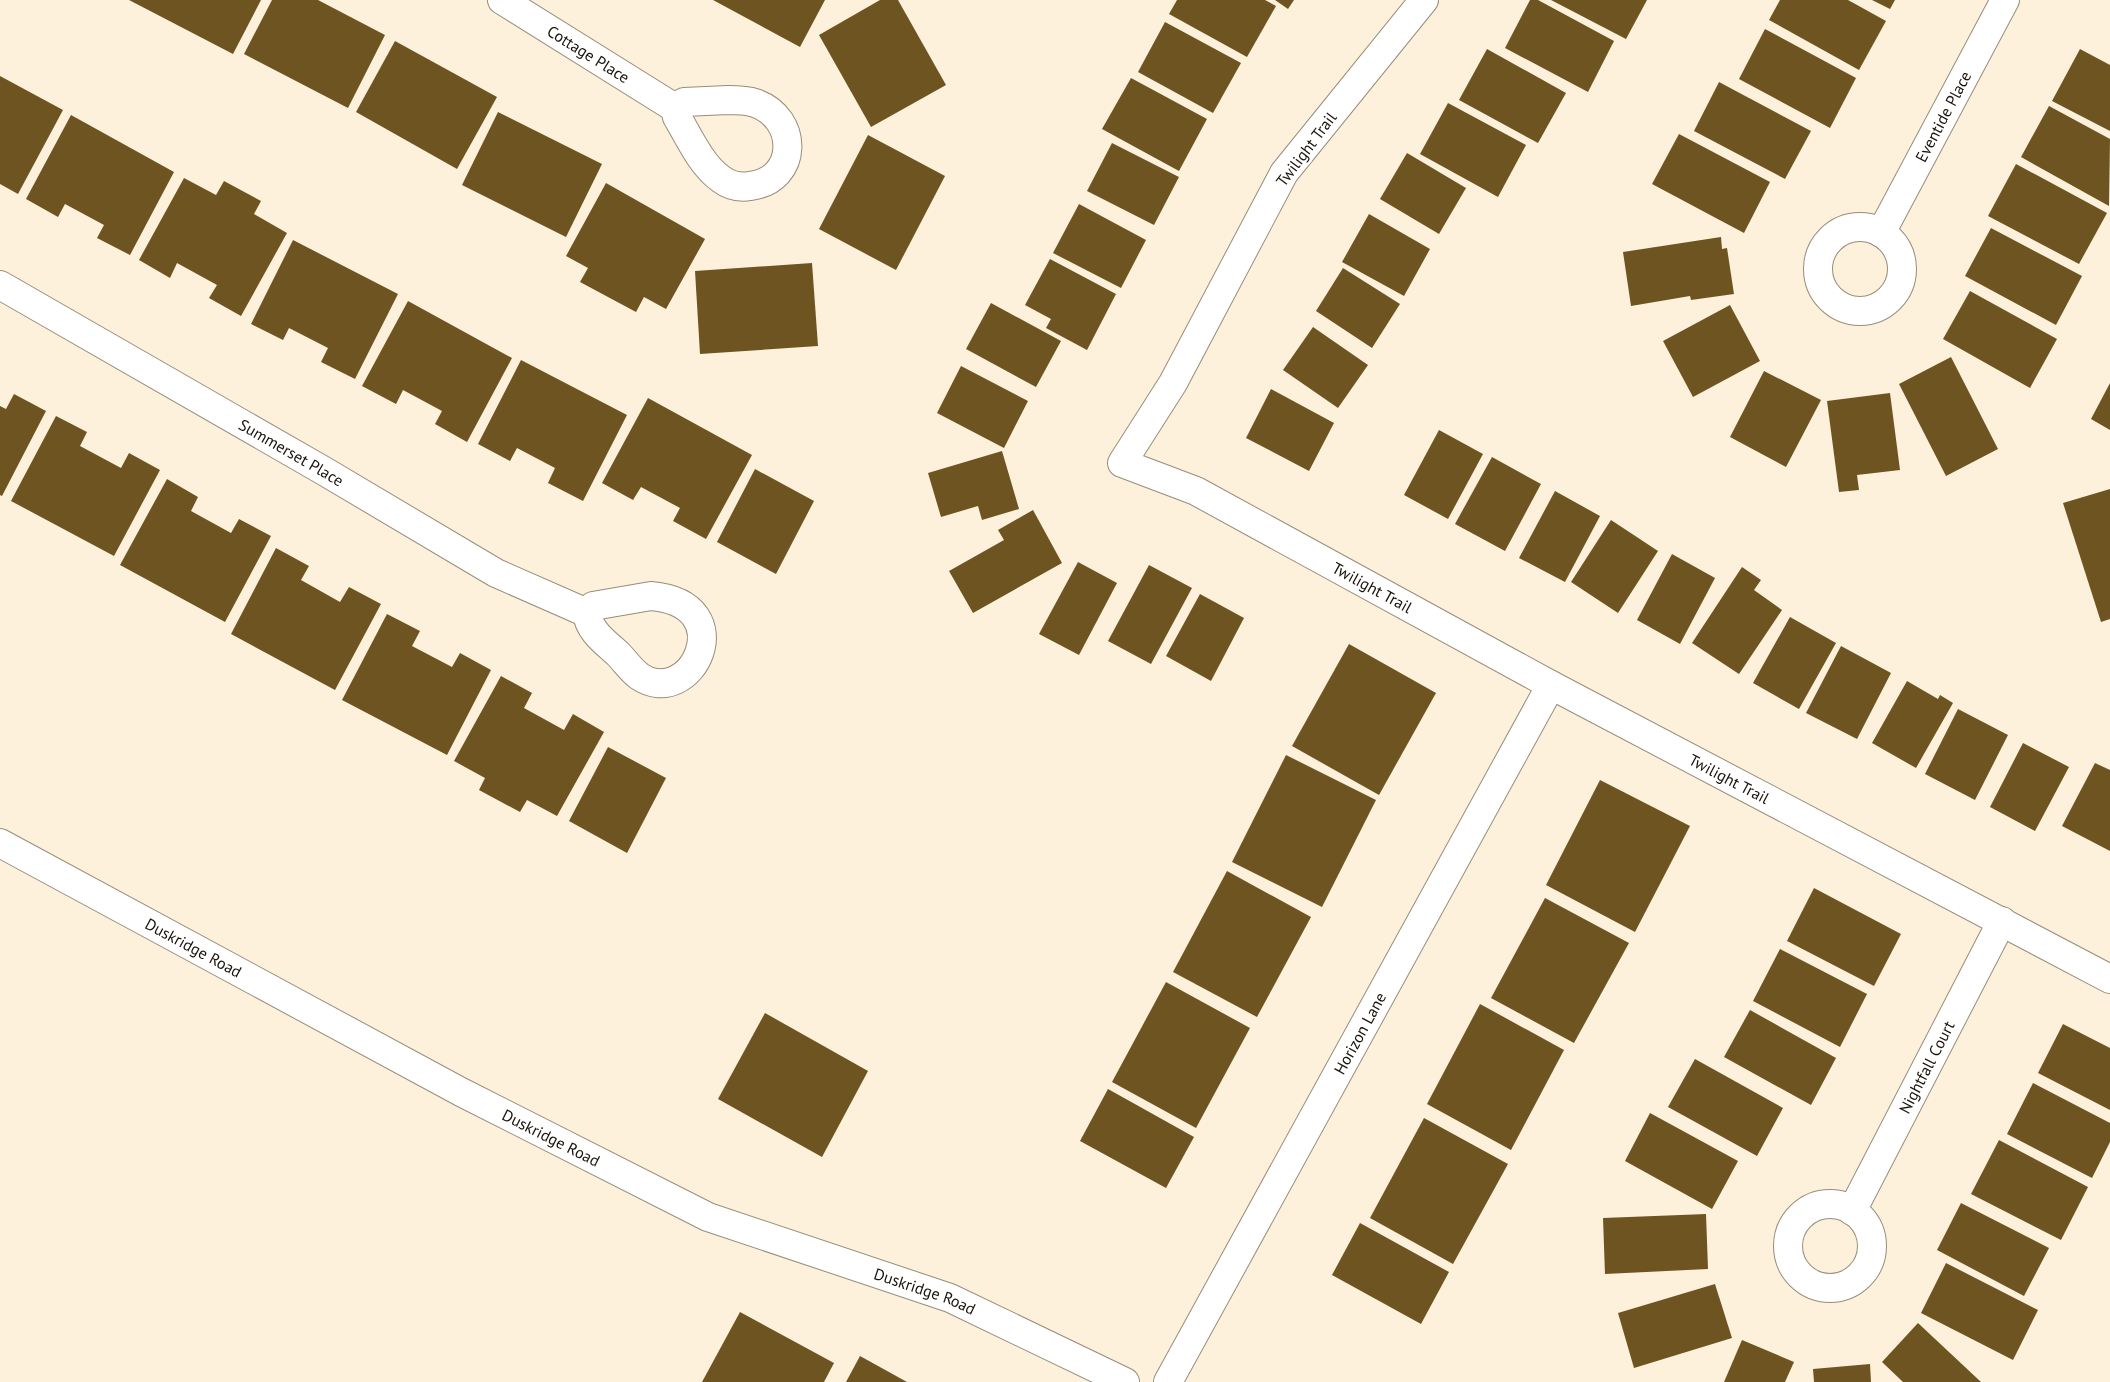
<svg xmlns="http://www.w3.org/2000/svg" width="2110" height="1382" font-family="'PT Sans',sans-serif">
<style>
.building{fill:#6e5420}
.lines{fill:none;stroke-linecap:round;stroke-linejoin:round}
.street-casing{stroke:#988d7a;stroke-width:30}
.street{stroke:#fff;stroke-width:28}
.labels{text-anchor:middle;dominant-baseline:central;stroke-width:5;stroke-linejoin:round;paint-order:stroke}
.street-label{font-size:16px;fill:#18140c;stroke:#fff}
</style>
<rect width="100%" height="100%" fill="#fdf1dc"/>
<!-- building -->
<g class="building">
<polygon points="129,0 261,0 233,54"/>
<polygon points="272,0 318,0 385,35 348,108 244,54"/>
<polygon points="713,0 825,0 800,47"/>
<polygon points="880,0 898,0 946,85 871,127 819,35"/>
<polygon points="1177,0 1265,0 1276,6 1247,57 1169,14"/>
<polygon points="1275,0 1294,0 1288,9"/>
<polygon points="1530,0 1538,0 1614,41 1588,92 1505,48"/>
<polygon points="1551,0 1647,0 1626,39"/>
<polygon points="1780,0 1848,0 1886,21 1859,70 1769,20"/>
<polygon points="1872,0 1895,0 1890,9"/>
<polygon points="1165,22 1241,63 1213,113 1138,72"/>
<polygon points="1765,29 1856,78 1830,128 1739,79"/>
<polygon points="395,41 497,97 457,169 356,112"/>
<polygon points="1487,49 1566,93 1538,143 1459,100"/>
<polygon points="2080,49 2110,65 2110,131 2052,101"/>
<polygon points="0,76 63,110 18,194 0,184"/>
<polygon points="1131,78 1207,119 1179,171 1102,129"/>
<polygon points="1719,82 1811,131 1785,179 1694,131"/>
<polygon points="1448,103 1526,145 1498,197 1420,154"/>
<polygon points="2049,106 2110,139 2109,206 2021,157"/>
<polygon points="498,112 602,164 566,237 462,185"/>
<polygon points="71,115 174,172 130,255 97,238 104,225 65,204 58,217 26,199"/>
<polygon points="1679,134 1770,182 1744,233 1652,184"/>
<polygon points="868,135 945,176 896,270 819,229"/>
<polygon points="1112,143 1179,177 1154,225 1087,191"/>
<polygon points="1407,153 1466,188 1439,234 1380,199"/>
<polygon points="2016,164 2107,213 2079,264 1988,216"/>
<polygon points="184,178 216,195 224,181 261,201 254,214 287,233 241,316 209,298 217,285 177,263 170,278 139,260"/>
<polygon points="606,183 705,239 666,309 644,297 636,312 580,282 588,268 566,256"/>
<polygon points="1079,204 1146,240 1121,288 1053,253"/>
<polygon points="1369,214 1430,249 1404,296 1342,262"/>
<polygon points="1991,228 2082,276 2056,325 1965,276"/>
<polygon points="1721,237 1722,249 1727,248 1734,294 1691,300 1690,296 1631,306 1623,252"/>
<polygon points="293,240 398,294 355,379 321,362 328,348 289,328 283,340 251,324"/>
<polygon points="1050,259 1116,294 1087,350 1046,328 1051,319 1025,305"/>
<polygon points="812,263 818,346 700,354 695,271"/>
<polygon points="1343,268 1400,304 1372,348 1316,311"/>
<polygon points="1970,291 2057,339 2030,388 1943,339"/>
<polygon points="408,301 512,358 467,442 435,424 442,411 403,390 396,404 362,386"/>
<polygon points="991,303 1061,341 1036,387 966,349"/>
<polygon points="1730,305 1760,361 1693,397 1663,341"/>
<polygon points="1313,327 1368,365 1338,408 1283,370"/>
<polygon points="1951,357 1998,449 1946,476 1899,384"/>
<polygon points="521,360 627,415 583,501 548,483 555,468 517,448 510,461 478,444"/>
<polygon points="961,366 1028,401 1004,448 937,413"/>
<polygon points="1764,371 1821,400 1786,467 1730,437"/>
<polygon points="2110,383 2110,430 2091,419"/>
<polygon points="1271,389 1334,423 1309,471 1246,438"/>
<polygon points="1890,393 1900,470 1857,475 1859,490 1839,492 1827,401"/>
<polygon points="14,394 46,411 2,496 0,495 0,406 6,409"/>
<polygon points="648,398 752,455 706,539 673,521 680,508 641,487 633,500 602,483"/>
<polygon points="56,416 87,432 80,446 121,468 129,453 160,470 114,556 11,501"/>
<polygon points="1439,430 1483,454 1448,519 1404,495"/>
<polygon points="1002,451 1019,509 982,520 978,506 941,517 928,473"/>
<polygon points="1492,457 1541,484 1505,551 1455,524"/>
<polygon points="755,469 814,501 776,574 717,542"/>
<polygon points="167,479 198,497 191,511 231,533 239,519 271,536 225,622 120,565"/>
<polygon points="2110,489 2110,619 2101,622 2063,503"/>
<polygon points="1555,491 1600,516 1565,582 1519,558"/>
<polygon points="1033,510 1062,563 973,613 949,571 1004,540 998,530"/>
<polygon points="1611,520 1658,551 1618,613 1571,582"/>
<polygon points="276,548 309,566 301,580 340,602 349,587 381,604 335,690 231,634"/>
<polygon points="1672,554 1715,578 1680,644 1637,620"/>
<polygon points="1078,562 1117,583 1079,655 1039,634"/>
<polygon points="1149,565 1192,588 1151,664 1108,641"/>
<polygon points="1742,567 1761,580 1754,590 1782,610 1739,674 1692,643"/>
<polygon points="1200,594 1244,618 1211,681 1166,656"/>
<polygon points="387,614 420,631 412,646 452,667 460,653 491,670 447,755 342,700"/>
<polygon points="1790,617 1836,643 1799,709 1753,683"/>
<polygon points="1349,644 1436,693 1379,795 1292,746"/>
<polygon points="1841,646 1891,673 1857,739 1806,713"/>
<polygon points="501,676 532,693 524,708 564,730 573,714 604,732 557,816 527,800 520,812 479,790 485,778 454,761"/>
<polygon points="1907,681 1938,699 1940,695 1953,703 1916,768 1872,743"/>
<polygon points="1958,709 2008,735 1975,800 1925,774"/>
<polygon points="2023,743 2069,767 2035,831 1990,807"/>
<polygon points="608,747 666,778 627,853 569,821"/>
<polygon points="1286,755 1376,800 1322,907 1232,862"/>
<polygon points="2095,763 2110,770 2110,851 2062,826"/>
<polygon points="1600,780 1690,826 1635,932 1546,885"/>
<polygon points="1227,871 1311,917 1257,1017 1173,972"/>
<polygon points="1814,888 1901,934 1874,986 1787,941"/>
<polygon points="1545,898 1629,943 1574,1043 1491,998"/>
<polygon points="1780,949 1867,994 1840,1047 1753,1001"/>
<polygon points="1166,982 1250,1028 1196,1128 1112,1082"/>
<polygon points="1480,1004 1564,1050 1511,1150 1427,1104"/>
<polygon points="1750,1010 1836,1058 1811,1105 1724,1057"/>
<polygon points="765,1013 868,1071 822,1157 718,1099"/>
<polygon points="2063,1024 2110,1048 2110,1110 2038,1073"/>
<polygon points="1695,1059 1783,1108 1757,1156 1668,1107"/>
<polygon points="2033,1083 2110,1123 2110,1142 2092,1178 2007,1134"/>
<polygon points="1108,1089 1194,1137 1166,1188 1080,1141"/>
<polygon points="1650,1113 1738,1161 1712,1209 1625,1161"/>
<polygon points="1424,1118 1508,1164 1453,1264 1370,1218"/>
<polygon points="1999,1140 2088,1187 2061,1240 1971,1194"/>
<polygon points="1961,1203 2049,1248 2024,1296 1937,1250"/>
<polygon points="1706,1214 1708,1269 1605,1274 1603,1218"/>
<polygon points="1360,1223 1449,1272 1421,1324 1332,1275"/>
<polygon points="1946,1263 2038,1310 2013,1360 1921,1313"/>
<polygon points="1715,1284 1732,1338 1634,1368 1618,1313"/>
<polygon points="740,1312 834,1363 824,1382 702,1382"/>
<polygon points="1918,1323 1981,1382 1903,1382 1882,1362"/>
<polygon points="1742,1340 1794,1362 1785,1382 1724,1382"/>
<polygon points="860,1356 907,1382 846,1382"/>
<polygon points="1870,1364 1871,1382 1814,1382 1813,1369"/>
</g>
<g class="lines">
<defs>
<g id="street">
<path id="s1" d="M502 0 675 108"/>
<path id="s2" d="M1424 0 1284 173 1173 383 1122 463 1196 491 1551 685 2110 979"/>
<path d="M728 100C737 100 746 100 755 103 799 118 799 180 750 186 739 188 729 185 721 179 701 165 689 137 677 117L675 108 684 102Z"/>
<circle cx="1860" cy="269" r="42"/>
<path id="s3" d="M1881 233 2005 0"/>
<path id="s4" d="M0 285 324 471 496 573 587 613"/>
<path d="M651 596C744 604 691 712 639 676 631 670 625 661 618 654 605 642 589 631 587 613L593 606Z"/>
<path id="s5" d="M0 843 461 1092 708 1217 950 1298 1125 1382"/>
<circle cx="1830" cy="1246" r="42"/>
<path id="s6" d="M1852 1211 2002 921"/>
<path id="s7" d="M1168 1382 1551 685"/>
</g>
</defs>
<!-- street casing -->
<use href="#street" class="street-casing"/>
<!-- street -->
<use href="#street" class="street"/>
</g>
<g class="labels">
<!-- street labels -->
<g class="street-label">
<text stroke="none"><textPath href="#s1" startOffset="102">Cottage Place</textPath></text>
<text stroke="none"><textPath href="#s3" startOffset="132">Eventide Place</textPath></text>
<text transform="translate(1306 149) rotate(-53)">Twilight Trail</text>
<text stroke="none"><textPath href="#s4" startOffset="336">Summerset Place</textPath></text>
<text stroke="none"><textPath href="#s2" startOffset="835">Twilight Trail</textPath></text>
<text stroke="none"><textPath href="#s2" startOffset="1240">Twilight Trail</textPath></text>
<text stroke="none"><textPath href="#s5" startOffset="220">Duskridge Road</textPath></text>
<text stroke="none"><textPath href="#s7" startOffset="398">Horizon Lane</textPath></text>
<text stroke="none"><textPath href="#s6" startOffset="162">Nightfall Court</textPath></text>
<text stroke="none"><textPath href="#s5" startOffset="625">Duskridge Road</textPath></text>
<text stroke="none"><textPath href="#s5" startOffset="1030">Duskridge Road</textPath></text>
</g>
</g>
</svg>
